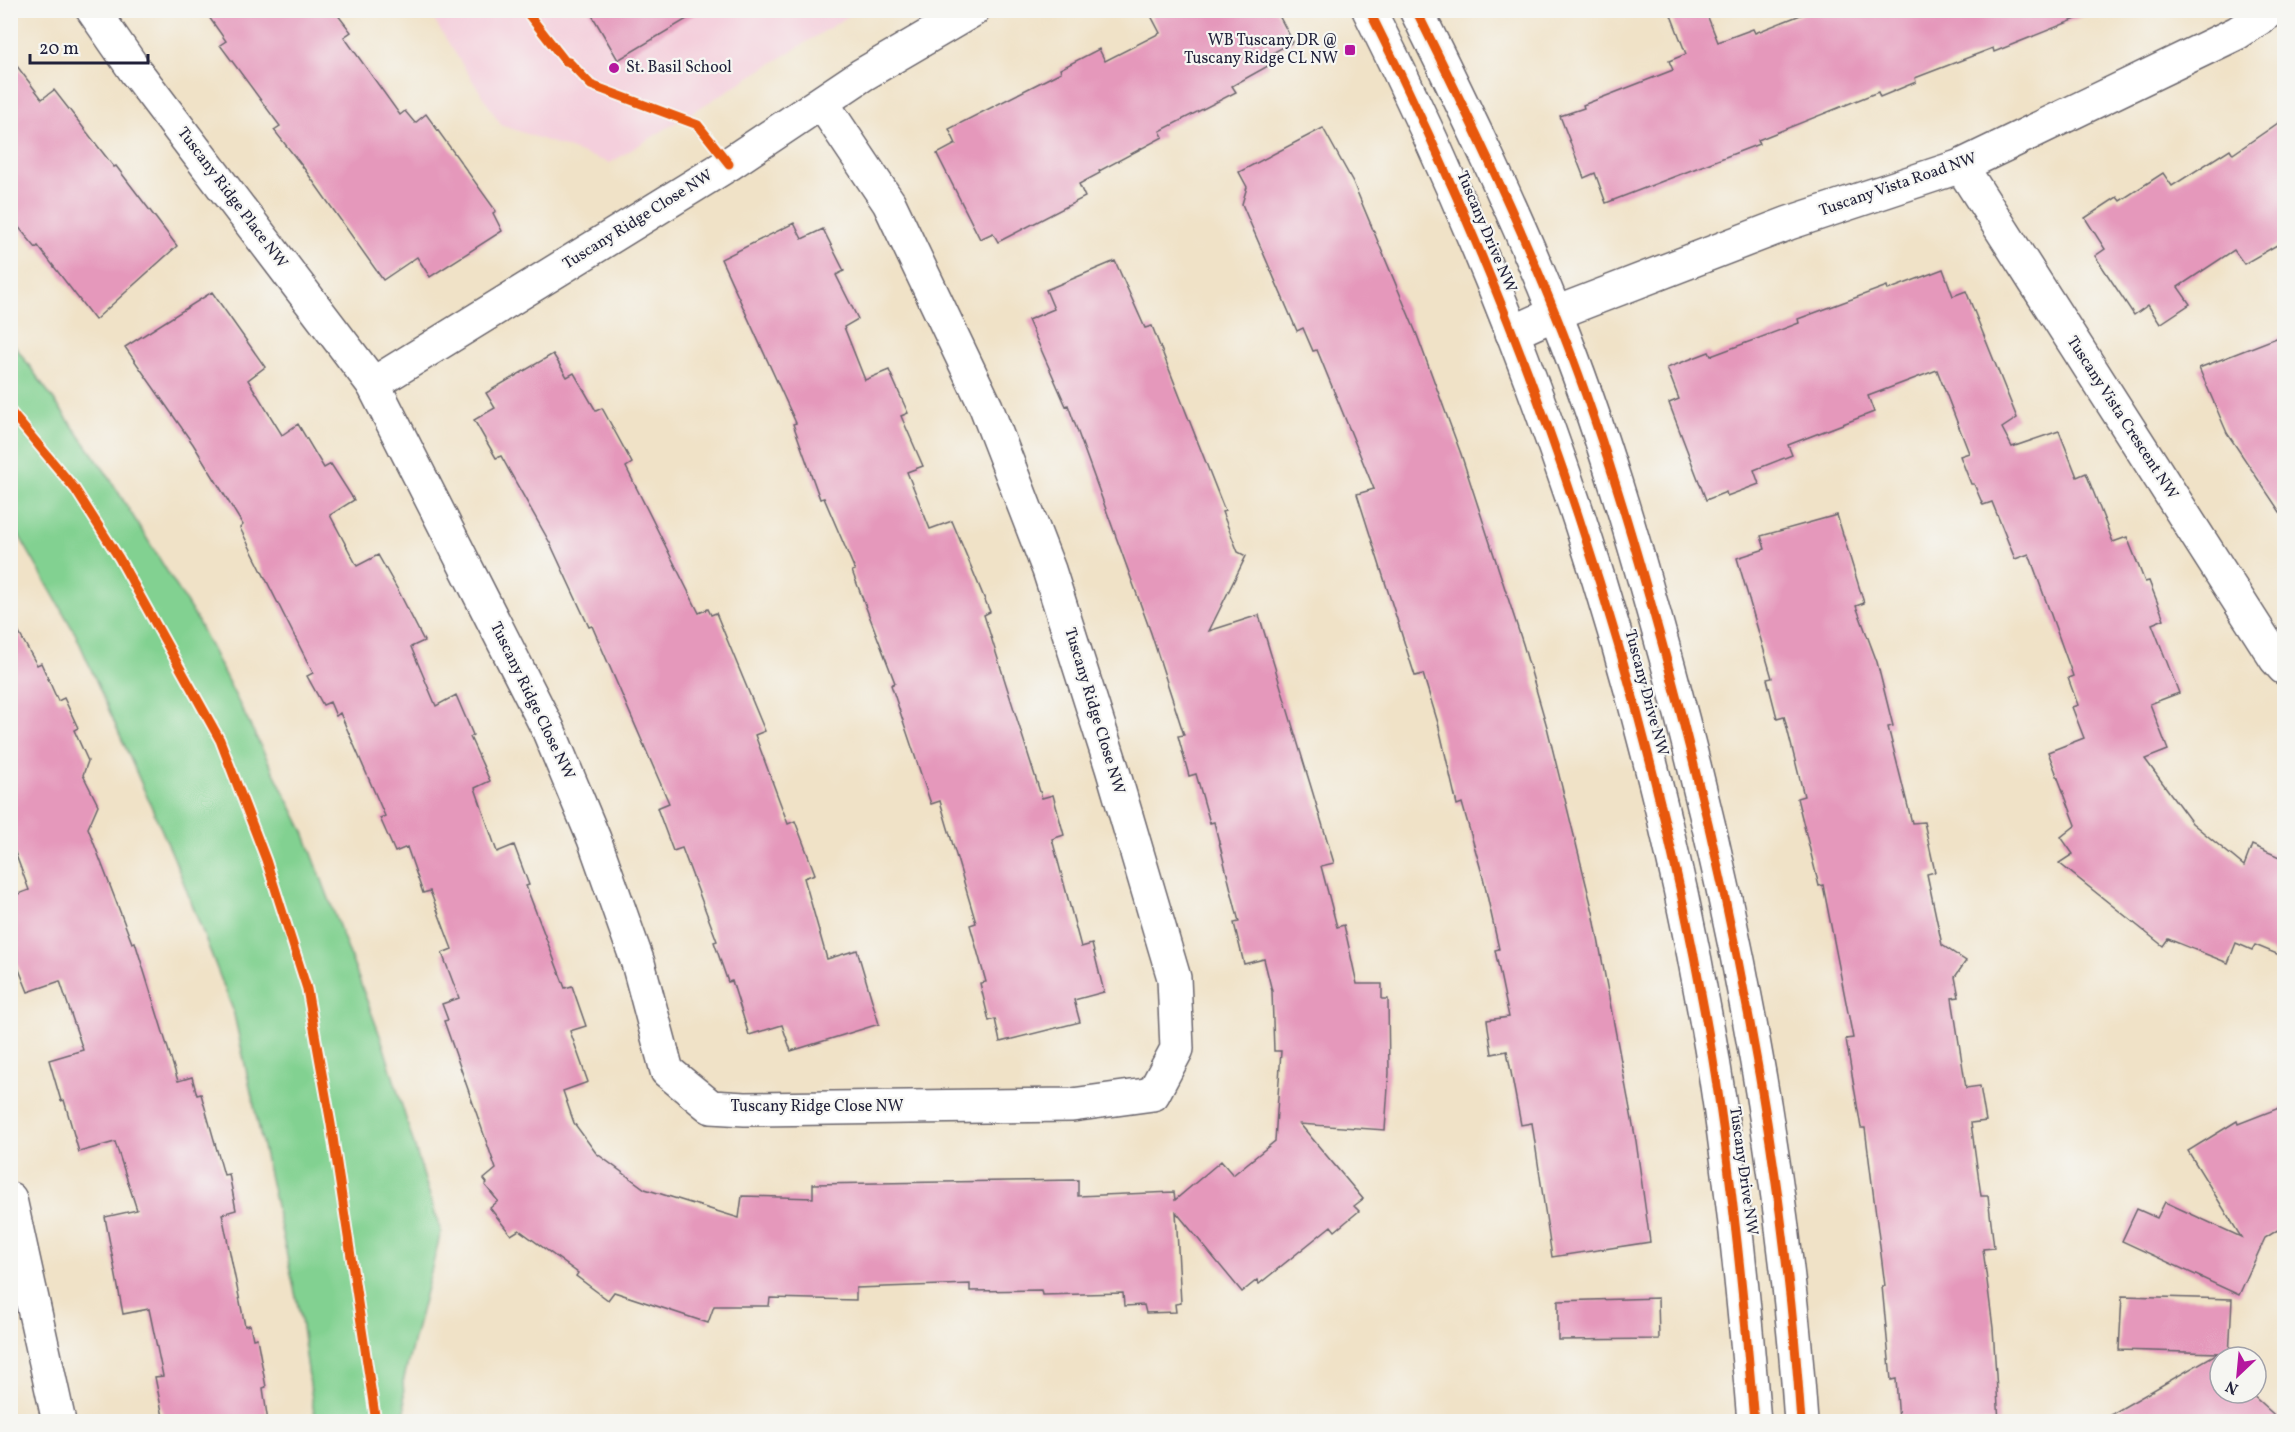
<svg xmlns="http://www.w3.org/2000/svg" width="2295" height="1432" font-family="Vollkorn,serif">
<style>
.built{fill:#f4cfdc}
.green{fill:#82d191;stroke:#527a66;stroke-width:1.5}
.building{fill:#e598bb}
.lines{fill:none;stroke-linecap:round;stroke-linejoin:round}
.minor-casing{stroke:#6a656c;stroke-width:36}
.minor{stroke:#fff;stroke-width:33}
.cycleway-casing{stroke:#f6f6f2;stroke-width:13}
.cycleway{stroke:#e8590c;stroke-width:9}
.poi-dot{fill:#b5179e;stroke:#f6f6f2;stroke-width:2}
.labels{text-anchor:middle;dominant-baseline:central;stroke-width:4.5;stroke-linejoin:round;paint-order:stroke}
.poi-label{font-size:16px;fill:#22223b;stroke:#f6f6f2;text-anchor:end}
.street-label{font-size:16px;fill:#22223b;stroke:#f6f6f2}
</style>
<rect width="100%" height="100%" fill="#f6f6f2"/>
<filter id="ink" filterUnits="userSpaceOnUse"><feTurbulence type="fractalNoise" baseFrequency=".0167" numOctaves="2"/><feDisplacementMap in="SourceGraphic" scale="12" xChannelSelector="R" yChannelSelector="G"/><feConvolveMatrix kernelMatrix="1 2 1 2 8 2 1 2 1" color-interpolation-filters="sRGB"/></filter>
<filter id="wash" filterUnits="userSpaceOnUse"><feTurbulence type="fractalNoise" baseFrequency=".008" numOctaves="4" result="noise"/><feDisplacementMap in="SourceGraphic" scale="24" xChannelSelector="R" yChannelSelector="G"/><feGaussianBlur stdDeviation="1.35" result="paint"/><feColorMatrix in="noise" values="0 0 0 0 0 0 0 0 0 0 0 0 0 0 0 0 0 1.4 0 .05"/><feComposite in="paint" operator="in"/></filter>
<g filter="url(#wash)">
<rect width="100%" height="100%" fill="#f0e2c7"/>
<!-- built -->
<polygon class="built" points="428,11 857,11 610,163 501,125"/>
<!-- green -->
<polygon class="green" points="10,339 107,474 196,618 304,832 382,1041 441,1232 403,1382 406,1421 315,1421 301,1320 233,1010 174,858 76,635 11,521"/>
<g id="blocks">
<!-- building -->
<g class="building">
<polygon points="204,10 334,10 351,32 344,37 400,115 405,111 415,123 426,114 496,211 493,213 502,231 430,277 417,257 383,280 303,167 274,130 280,126 220,45 226,41"/>
<polygon points="589,10 702,10 618,60"/>
<polygon points="1148,10 1276,10 1293,42 1263,58 1268,66 1232,86 1236,92 1160,131 1163,137 1099,171 1100,173 1079,184 1085,197 998,242 993,233 980,239 937,154 956,144 949,129 1061,72 1060,69 1099,49 1105,61 1160,33"/>
<polygon points="1669,10 1705,10 1718,42 1753,29 1755,33 1813,10 2090,10 2091,13 1994,52 1993,48 1915,78 1916,82 1880,97 1878,92 1758,140 1759,144 1606,203 1595,173 1584,178 1560,116 1584,108 1583,105 1673,70 1669,61 1686,54"/>
<polygon points="10,57 42,99 54,90 114,167 116,166 177,246 95,320 38,246 36,248 11,218"/>
<polygon points="2284,119 2284,241 2244,264 2234,250 2178,287 2190,304 2160,324 2148,305 2134,315 2095,256 2105,249 2085,218 2117,197 2120,201 2163,173 2172,186 2230,149 2233,154"/>
<polygon points="1323,128 1353,182 1417,335 1461,454 1523,644 1547,727 1593,912 1636,1141 1650,1242 1552,1257 1532,1123 1521,1125 1507,1051 1492,1054 1487,1020 1509,1017 1495,950 1499,949 1483,877 1462,803 1457,805 1438,723 1423,674 1415,676 1357,494 1374,489 1317,350 1313,351 1303,328 1297,331 1242,204 1247,187 1239,172"/>
<polygon points="794,223 802,239 823,229 844,271 836,275 858,319 844,327 865,380 889,370 908,413 901,416 923,466 907,472 930,529 952,521 990,612 984,615 1042,798 1053,795 1064,835 1052,839 1081,947 1092,944 1104,992 1074,1000 1080,1022 1000,1042 995,1019 989,1021 980,983 986,982 970,925 976,923 940,801 931,804 891,685 895,683 852,571 855,570 824,498 820,499 793,424 796,423 721,259"/>
<polygon points="1115,261 1145,328 1152,326 1225,511 1222,512 1238,552 1246,556 1209,631 1259,615 1334,863 1321,866 1337,927 1344,925 1357,984 1382,984 1382,999 1388,999 1389,1073 1385,1130 1300,1124 1363,1199 1354,1206 1359,1211 1335,1231 1331,1226 1259,1284 1257,1280 1242,1292 1176,1212 1181,1303 1175,1304 1176,1312 1146,1313 1144,1305 1124,1306 1123,1293 1042,1295 1041,1290 970,1291 970,1284 856,1288 856,1300 770,1298 769,1306 714,1306 708,1323 614,1292 608,1300 576,1276 578,1273 519,1230 511,1235 490,1208 498,1201 485,1185 487,1183 484,1179 496,1169 444,1021 448,1020 442,1004 459,998 442,953 452,949 430,891 423,893 407,847 395,852 380,818 385,816 340,713 336,716 330,702 323,705 307,676 313,673 240,528 243,525 193,444 125,347 212,292 265,367 248,380 282,435 298,424 324,468 331,464 354,500 330,515 357,566 378,555 399,592 424,641 411,647 436,706 456,695 473,735 470,737 490,781 475,788 497,852 514,845 529,885 526,886 565,988 572,986 586,1026 570,1031 588,1082 563,1091 574,1123 596,1153 645,1189 739,1218 742,1196 813,1198 813,1184 1078,1180 1078,1196 1174,1192 1175,1200 1221,1161 1233,1175 1275,1141 1281,1051 1274,1051 1272,991 1264,959 1244,964 1234,923 1239,922 1214,822 1210,823 1196,774 1189,776 1178,736 1184,735 1151,633 1068,405 1066,406 1028,320 1054,309 1046,290"/>
<polygon points="1943,269 1953,296 1966,291 2017,418 2002,428 2012,447 2059,431 2077,477 2086,473 2113,542 2127,537 2145,582 2149,581 2164,619 2152,624 2179,693 2150,704 2168,750 2145,759 2192,823 2244,866 2252,845 2284,859 2284,957 2255,945 2252,950 2236,943 2228,963 2168,939 2163,946 2059,863 2073,854 2061,837 2076,825 2048,752 2084,738 2072,707 2078,705 2068,678 2073,676 2029,554 2015,559 1992,502 1983,505 1974,484 1971,484 1960,456 1969,453 1937,370 1868,396 1874,412 1788,445 1792,455 1754,470 1759,484 1727,496 1726,492 1706,500 1669,403 1679,399 1667,368 1709,352 1711,356 1799,323 1798,319 1887,286 1888,290"/>
<polygon points="2284,335 2284,518 2227,433 2199,368"/>
<polygon points="553,354 567,377 574,373 596,411 602,408 632,463 626,467 699,613 708,609 711,615 716,613 765,731 755,735 788,824 795,821 815,874 804,878 827,959 857,950 879,1024 791,1051 782,1025 749,1035 732,981 728,982 714,942 717,941 682,848 673,851 657,808 669,803 592,626 589,627 550,543 501,456 496,458 474,420 495,408 486,393"/>
<polygon points="1837,515 1864,603 1856,606 1877,662 1893,726 1888,727 1912,823 1924,822 1935,872 1927,874 1942,945 1966,961 1955,977 1959,997 1952,998 1966,1088 1980,1086 1986,1121 1971,1123 1981,1196 1988,1196 1994,1248 1983,1249 1993,1328 1999,1422 1899,1422 1896,1379 1891,1380 1882,1286 1885,1286 1865,1128 1861,1128 1846,1039 1853,1038 1823,885 1819,886 1797,798 1804,796 1784,716 1777,718 1767,679 1772,678 1737,558 1765,549 1761,536"/>
<polygon points="10,617 37,665 41,663 58,701 64,698 78,728 74,730 88,761 83,775 98,805 88,828 132,943 135,942 178,1081 192,1077 197,1095 201,1094 224,1175 229,1174 236,1210 222,1214 245,1326 250,1325 253,1339 257,1338 266,1387 263,1388 268,1422 164,1422 155,1377 163,1376 149,1309 123,1314 105,1217 137,1210 115,1142 79,1152 64,1100 61,1101 49,1060 83,1050 60,981 28,992 10,947 10,897 29,890 10,839"/>
<polygon points="2284,1106 2284,1226 2265,1238 2239,1295 2122,1241 2137,1209 2157,1218 2165,1202 2241,1237 2188,1151 2237,1121 2238,1124"/>
<polygon points="2122,1296 2232,1299 2229,1357 2220,1357 2220,1393 2250,1393 2282,1422 2098,1422 2218,1353 2119,1350"/>
<polygon points="1658,1298 1659,1339 1558,1340 1558,1301"/>
</g>
</g>
</g>
<g filter="url(#ink)">
<use href="#blocks" fill-opacity="0" stroke="#6a656c" stroke-width="1.5"/>
<g class="lines">
<defs>
<g id="minor">
<polyline points="93,10 136,72 373,384"/>
<path d="M1369 10C1534 338 1651 693 1712 1054 1732 1176 1744 1299 1754 1422"/>
<path d="M1416 10C1465 109 1514 210 1555 313 1601 427 1636 547 1668 665 1735 912 1784 1166 1801 1422"/>
<polyline points="822,103 889,203 986,407 1049,570 1112,768 1174,978 1177,1049 1153,1094 1072,1105 745,1109 711,1107 667,1071 638,963 594,839 548,729 373,384 729,164 862,75 973,10"/>
<polyline points="1961,166 2276,659 2284,668"/>
<polyline points="1512,333 1556,313 1789,223 1961,166 2237,33 2272,10"/>
<polyline points="10,1199 59,1422"/>
</g>
</defs>
<!-- minor casing -->
<use href="#minor" class="minor-casing"/>
<!-- minor -->
<use href="#minor" class="minor"/>
<defs>
<g id="cycleway">
<polyline points="525,10 565,61 569,62 591,85 698,125 729,164"/>
<path d="M1369 10C1534 338 1651 693 1712 1054 1732 1176 1744 1299 1754 1422"/>
<path d="M1416 10C1465 109 1514 210 1555 313 1601 427 1636 547 1668 665 1735 912 1784 1166 1801 1422"/>
<polyline points="10,411 75,489 119,558 220,740 266,860 307,989 331,1124 376,1422"/>
</g>
</defs>
<!-- cycleway casing -->
<use href="#cycleway" class="cycleway-casing"/>
<!-- cycleway -->
<use href="#cycleway" class="cycleway"/>
</g>
</g>
<!-- markers -->
<g class="poi-dot">
<rect x="1344" y="44" width="12" height="12" rx="3"/>
<circle cx="614" cy="68" r="6"/>
</g>
<g class="labels">
<!-- poi labels -->
<g class="poi-label">
<text x="1338" y="41">WB Tuscany DR @<tspan x="1338" dy="18">Tuscany Ridge CL NW</tspan></text>
<text x="626" y="68" text-anchor="start">St. Basil School</text>
</g>
<!-- street labels -->
<g class="street-label">
<text transform="translate(1898 185) rotate(-19)">Tuscany Vista Road NW</text>
<text transform="translate(232 198) rotate(53)">Tuscany Ridge Place NW</text>
<text transform="translate(638 220) rotate(-32)">Tuscany Ridge Close NW</text>
<text transform="translate(1486 232) rotate(67)">Tuscany Drive NW</text>
<text transform="translate(2122 418) rotate(57)">Tuscany Vista Crescent NW</text>
<text transform="translate(1646 693) rotate(75)">Tuscany Drive NW</text>
<text transform="translate(532 701) rotate(64)">Tuscany Ridge Close NW</text>
<text transform="translate(1094 711) rotate(73)">Tuscany Ridge Close NW</text>
<text x="817" y="1107">Tuscany Ridge Close NW</text>
<text transform="translate(1743 1171) rotate(82)">Tuscany Drive NW</text>
</g>
</g>
<!-- margin -->
<rect width="2295" height="1432" fill="none" stroke="#f6f6f2" stroke-width="36"/>
<!-- north arrow -->
<g transform="translate(2238 1375) rotate(206)"><circle r="28" fill="#f6f6f2" stroke="#a1a1a9" stroke-width="1.5"/>
<path d="M0-4.5L10 22L0 15L-10 22Z" fill="#b5179e"/>
<text y="-9" font-size="16" font-weight="bold" text-anchor="middle" fill="#22223b">N</text>
</g>
<!-- scale -->
<path d="M30 54v9h118v-9" fill="none" stroke="#22223b" stroke-width="3"/>
<text x="39" y="54" font-size="18" fill="#22223b" stroke="#f6f6f2" stroke-width="4.5" paint-order="stroke">20 m</text>
</svg>
